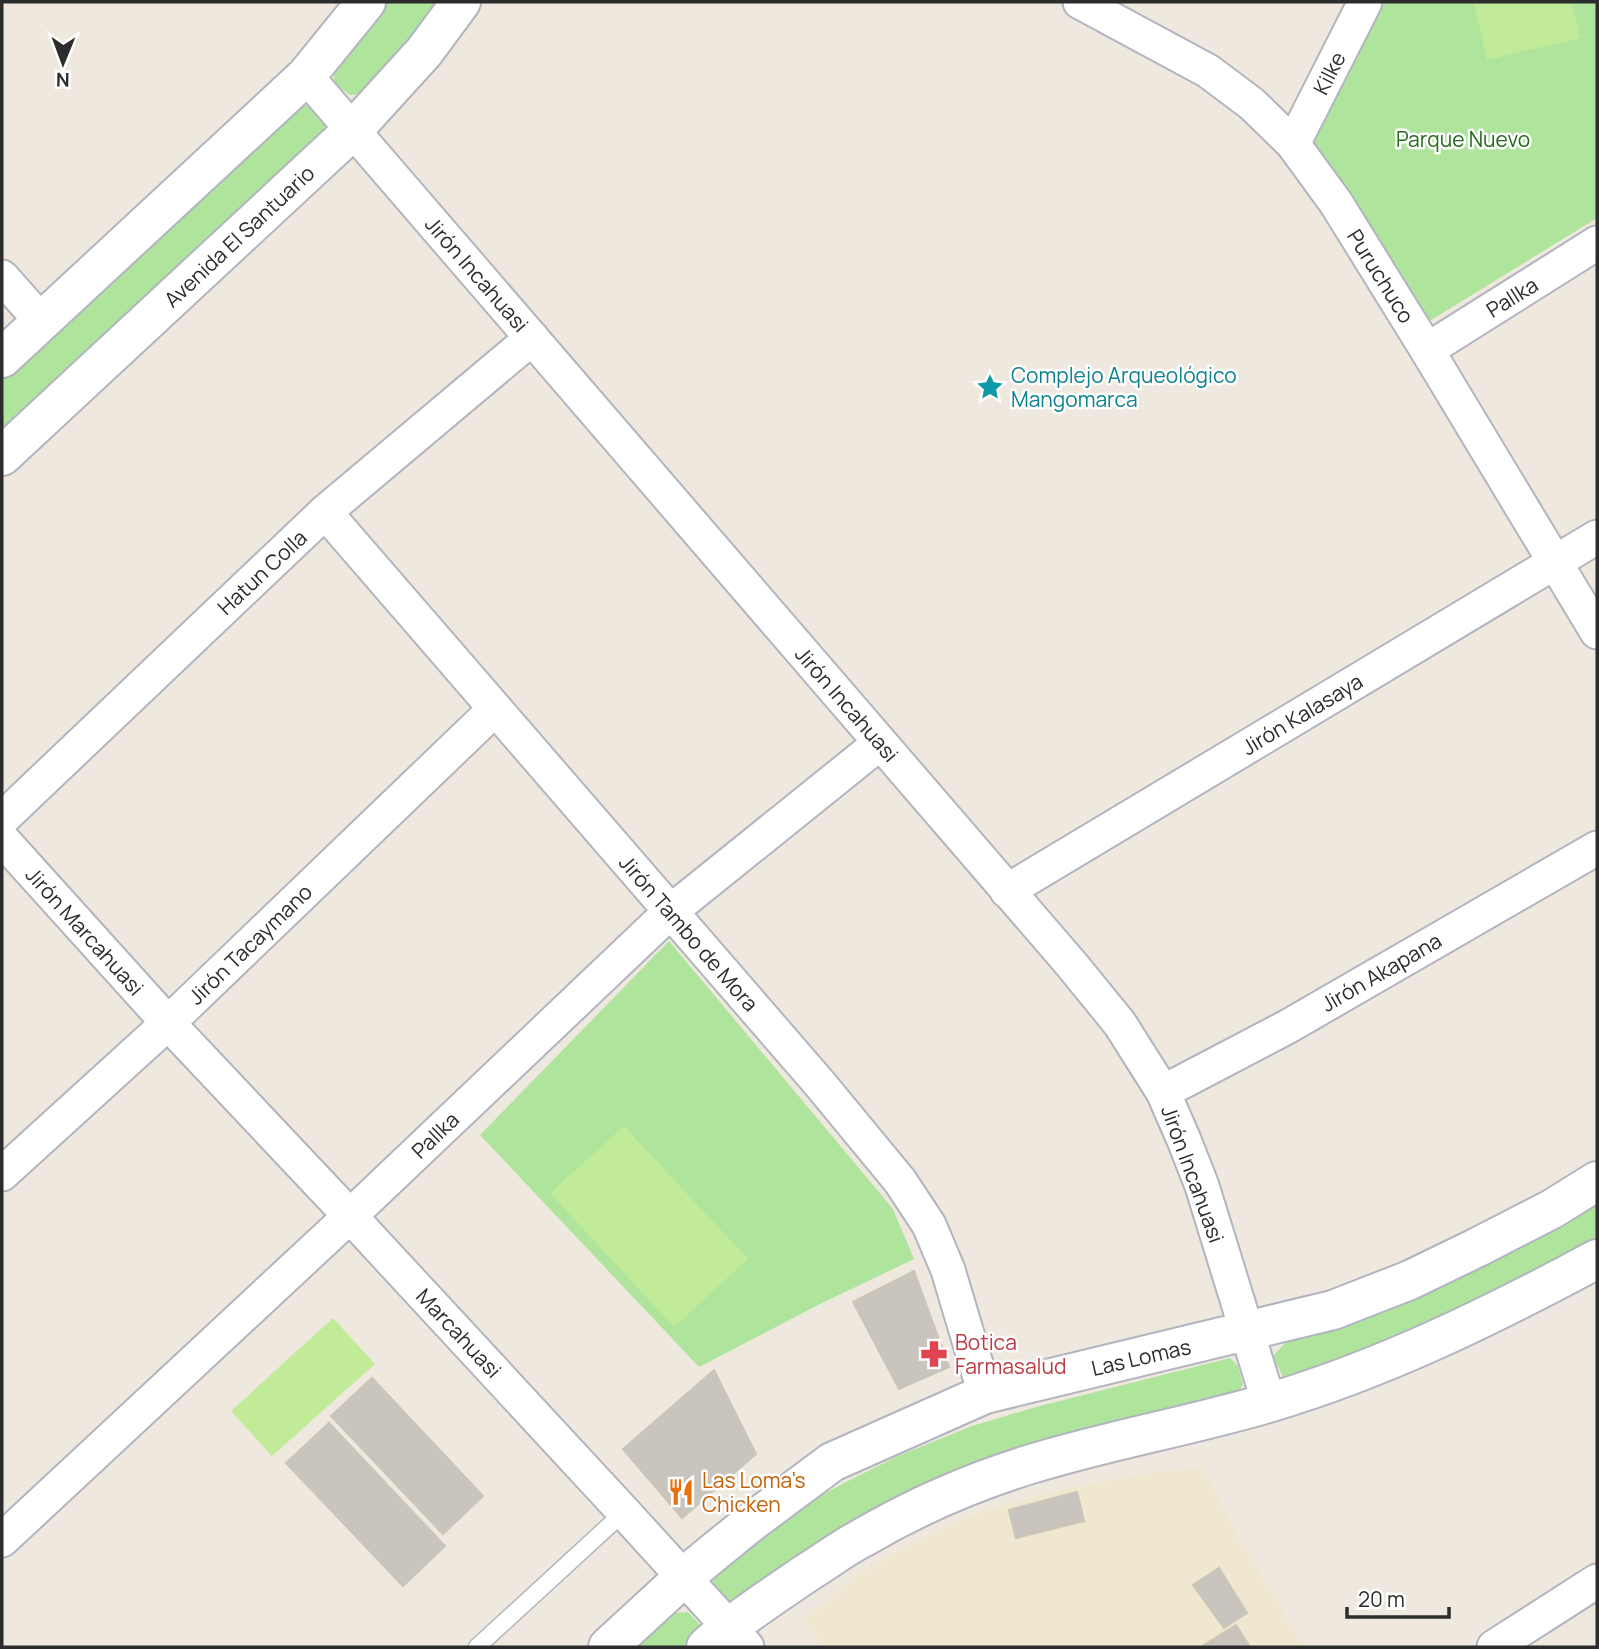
<svg xmlns="http://www.w3.org/2000/svg" width="1599" height="1649" font-family="Manrope,sans-serif">
<style>
.education{fill:#efe7cf}
.green{fill:#afe49c}
.pitch{fill:#c1eb98}
.building{fill:#c9c5be;stroke:#c9c5b8;stroke-width:2}
.lines{fill:none;stroke-linecap:round;stroke-linejoin:round}
.service-casing{stroke:#b2b4c0;stroke-width:19}
.minor-casing{stroke:#b2b4c0;stroke-width:37}
.tertiary-casing{stroke:#b2b4c0;stroke-width:42}
.service{stroke:#fff;stroke-width:16}
.minor{stroke:#fff;stroke-width:33}
.tertiary{stroke:#fff;stroke-width:38}
.labels{text-anchor:middle;dominant-baseline:central;stroke-width:5;stroke-linejoin:round;paint-order:stroke}
.street-label{font-size:21px;fill:#2c2c2c;stroke:#fff}
.park-label{font-size:21px;fill:#266b1b;stroke:#fff}
.culture-label{font-size:21px;fill:#0d838f;stroke:#fff;text-anchor:start}
.health-label{font-size:21px;fill:#be3a42;stroke:#fff;text-anchor:start}
.food-label{font-size:21px;fill:#c56008;stroke:#fff;text-anchor:start}
</style>
<rect width="100%" height="100%" fill="#eee8df"/>
<!-- education -->
<polygon class="education" points="1203,1468 1237,1534 1304,1647 826,1647 803,1621 855,1577 912,1543 967,1517 1045,1493 1151,1472"/>
<!-- green -->
<g class="green">
<polygon points="386,2 447,2 366,94 350,95 333,82 337,62"/>
<polygon points="1385,2 1597,2 1597,218 1423,325 1308,145"/>
<polygon points="293,105 308,106 326,123 320,142 2,436 2,380"/>
<polygon points="669,941 893,1209 914,1259 820,1304 699,1367 480,1135"/>
<polygon points="1597,1198 1597,1242 1535,1276 1295,1382 1283,1377 1273,1356 1287,1341 1349,1317"/>
<polygon points="1230,1358 1238,1366 1243,1385 1234,1397 1030,1452 739,1603 727,1602 711,1587 715,1572 792,1512 844,1483 898,1456 972,1426 1036,1407"/>
<polygon points="688,1612 701,1626 693,1647 636,1647 672,1613"/>
</g>
<!-- pitch -->
<g class="pitch">
<polygon points="1474,2 1572,2 1580,38 1487,60"/>
<polygon points="624,1126 748,1259 674,1327 550,1193"/>
<polygon points="333,1318 375,1364 272,1456 231,1411"/>
</g>
<!-- building -->
<g class="building">
<polygon points="914,1271 949,1367 899,1389 853,1302"/>
<polygon points="714,1370 756,1454 682,1518 623,1449"/>
<polygon points="372,1378 483,1496 443,1534 331,1416"/>
<polygon points="329,1423 445,1546 403,1586 286,1463"/>
<polygon points="1077,1492 1084,1521 1016,1538 1009,1510"/>
<polygon points="1219,1568 1247,1613 1224,1628 1193,1585"/>
<polygon points="1236,1625 1250,1647 1201,1647"/>
</g>
<g class="lines">
<defs>
<polyline id="service" points="477,1647 624,1512"/>
<g id="minor">
<polyline points="1080,2 1208,71 1252,104 1293,144 1336,203 1427,350 1597,632"/>
<polyline points="306,76 1072,965 1120,1024 1163,1092 1184,1140 1202,1186 1269,1403"/>
<polyline points="1293,144 1365,2"/>
<polyline points="2,277 41,321"/>
<polyline points="1427,350 1597,243"/>
<polyline points="325,512 820,1084 900,1181 929,1225 948,1270 985,1394"/>
<polyline points="2,819 325,512 532,338"/>
<polyline points="2,839 168,1023 350,1216 624,1512 747,1647"/>
<polyline points="1007,891 1597,537"/>
<polyline points="1163,1092 1287,1027 1597,848"/>
<polyline points="2,1174 168,1023 495,709"/>
<polyline points="2,1540 350,1216 670,912 880,743"/>
<polyline points="1494,1647 1597,1581"/>
</g>
<g id="tertiary">
<polyline points="2,358 306,76 366,2"/>
<polyline points="2,456 353,130 424,52 461,2"/>
<polyline points="608,1647 684,1577 713,1553 750,1523 832,1462 985,1394 1333,1310 1410,1280 1476,1248 1552,1209 1597,1181"/>
<path d="M706 1647C737 1619 773 1596 808 1572 826 1561 843 1548 862 1538 915 1507 972 1482 1031 1464 1109 1440 1190 1426 1268 1403 1383 1369 1491 1316 1597 1259"/>
</g>
</defs>
<!-- service casing -->
<use href="#service" class="service-casing"/>
<!-- minor casing -->
<use href="#minor" class="minor-casing"/>
<!-- tertiary casing -->
<use href="#tertiary" class="tertiary-casing"/>
<!-- service -->
<use href="#service" class="service"/>
<!-- minor -->
<use href="#minor" class="minor"/>
<!-- tertiary -->
<use href="#tertiary" class="tertiary"/>
</g>
<!-- icons -->
<defs>
<symbol id="sight-bare" viewBox="-9 -9 18 18"><path d="M0-6L1.8-2.2L6-1.7L2.9 1.2L3.7 5.4L0 3.3L-3.7 5.4L-2.9 1.2L-6-1.7L-1.8-2.2Z" fill="#0f9aa8" stroke="#fff" stroke-width="2.5" paint-order="stroke"/></symbol>
<symbol id="pharmacy-bare" viewBox="-9 -9 18 18"><path d="M-2-6h4v4h4v4h-4v4h-4v-4h-4v-4h4Z" fill="#e0444e" stroke="#fff" stroke-width="2.5" paint-order="stroke"/></symbol>
<symbol id="restaurant-bare" viewBox="-9 -9 18 18"><path d="M-5-6h1v4h1v-4h1v4h1v-4h1v5L-1.5 .5V6h-2V.5L-5-1ZM5-6V6H3V1.5H1.5Q1.5-4 5-6Z" fill="#e8710a" stroke="#fff" stroke-width="2.5" paint-order="stroke"/></symbol>
</defs>
<g fill-rule="evenodd">
<use href="#sight-bare" x="971" y="368" width="38" height="38"/>
<use href="#pharmacy-bare" x="915" y="1335" width="38" height="38"/>
<use href="#restaurant-bare" x="662" y="1473" width="38" height="38"/>
</g>
<g class="labels">
<!-- street labels -->
<g class="street-label">
<text transform="translate(1329 73) rotate(-63)">Kilke</text>
<text transform="translate(239 236) rotate(-43)">Avenida El Santuario</text>
<text transform="translate(477 274) rotate(49)">Jirón Incahuasi</text>
<text transform="translate(1381 276) rotate(58)">Puruchuco</text>
<text transform="translate(1512 297) rotate(-32)">Pallka</text>
<text transform="translate(262 572) rotate(-43)">Hatun Colla</text>
<text transform="translate(847 704) rotate(49)">Jirón Incahuasi</text>
<text transform="translate(1302 714) rotate(-31)">Jirón Kalasaya</text>
<text transform="translate(85 931) rotate(48)">Jirón Marcahuasi</text>
<text transform="translate(689 933) rotate(49)">Jirón Tambo de Mora</text>
<text transform="translate(250 944) rotate(-44)">Jirón Tacaymano</text>
<text transform="translate(1381 972) rotate(-30)">Jirón Akapana</text>
<text transform="translate(435 1135) rotate(-44)">Pallka</text>
<text transform="translate(1193 1174) rotate(70)">Jirón Incahuasi</text>
<text transform="translate(459 1333) rotate(47)">Marcahuasi</text>
<text transform="translate(1141 1357) rotate(-13)">Las Lomas</text>
</g>
<!-- park labels -->
<g class="park-label">
<text x="1463" y="139">Parque Nuevo</text>
</g>
<!-- culture labels -->
<g class="culture-label">
<text x="1011" y="375">Complejo Arqueológico<tspan x="1011" dy="24">Mangomarca</tspan></text>
</g>
<!-- health labels -->
<g class="health-label">
<text x="955" y="1342">Botica<tspan x="955" dy="24">Farmasalud</tspan></text>
</g>
<!-- food labels -->
<g class="food-label">
<text x="702" y="1480">Las Loma's<tspan x="702" dy="24">Chicken</tspan></text>
</g>
</g>
<!-- border -->
<rect width="1599" height="1649" fill="none" stroke="#2c2c2c" stroke-width="7"/>
<!-- north arrow -->
<g transform="translate(63 63) rotate(181)" stroke="#ffffff" stroke-width="5" paint-order="stroke">
<path d="M0-5L12 26L0 18L-12 26Z" fill="#2c2c2c"/>
<text y="-10" font-size="19" font-weight="bold" text-anchor="middle" fill="#2c2c2c">N</text>
</g>
<!-- scale -->
<path d="M1347 1607v10h102v-10" fill="none" stroke="#2c2c2c" stroke-width="3.5"/>
<text x="1358" y="1607" font-size="21" fill="#2c2c2c" stroke="#ffffff" stroke-width="5" paint-order="stroke">20 m</text>
</svg>
